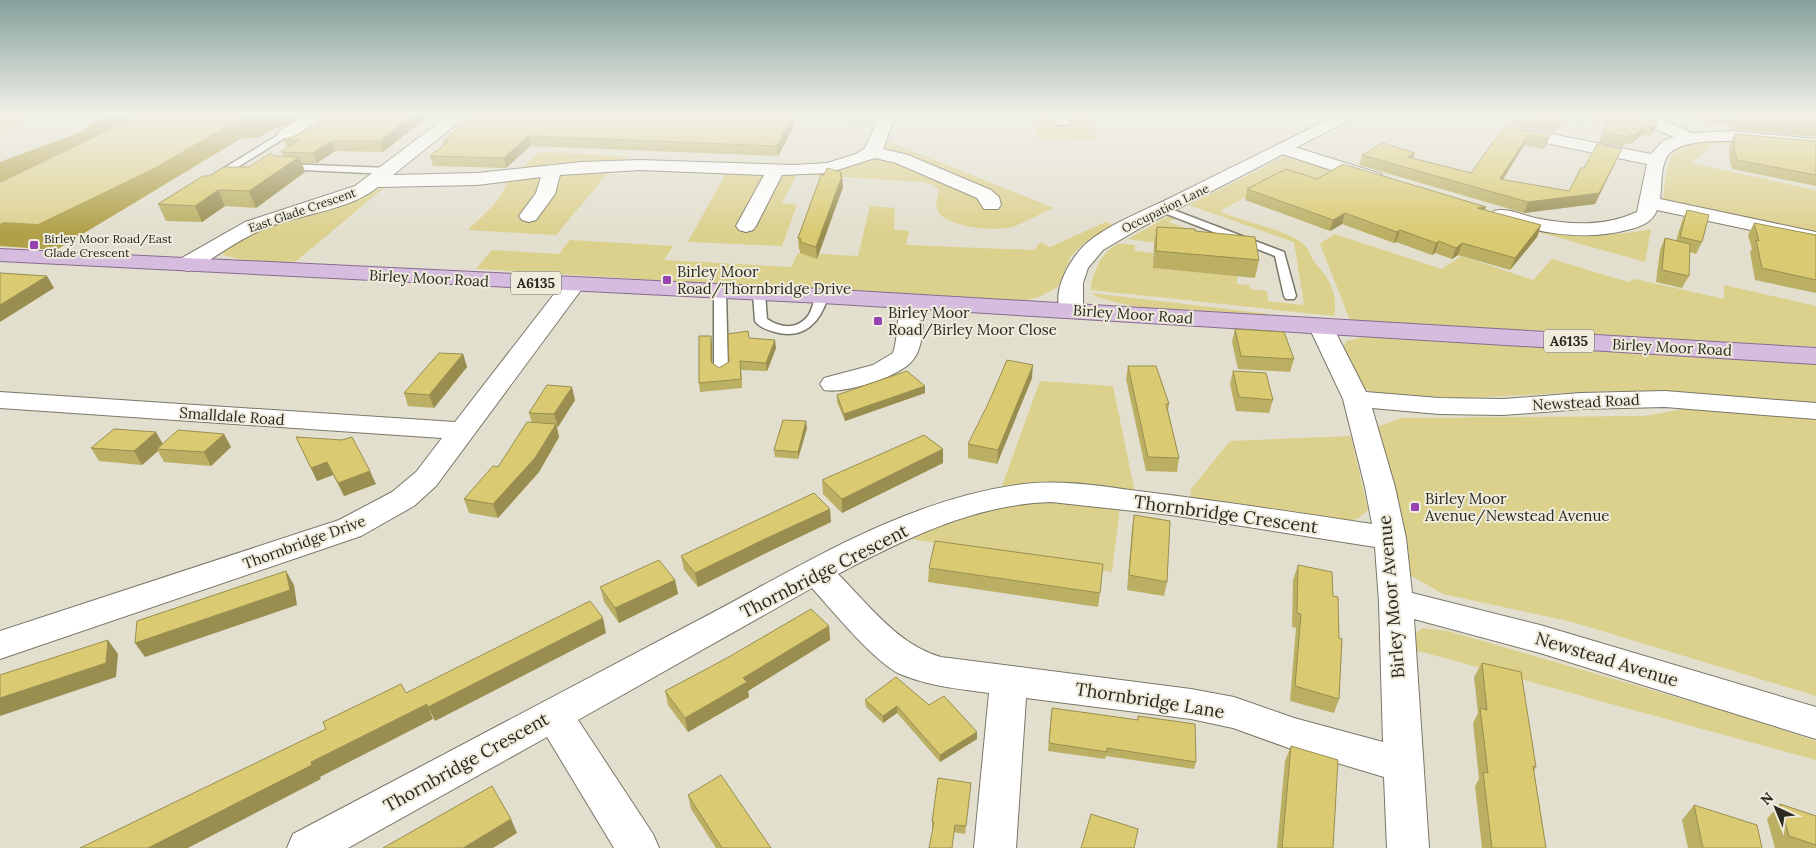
<svg xmlns="http://www.w3.org/2000/svg" width="1816" height="848" font-family="Lora,serif">
<style>
.green{fill:#dcd08d}
.forest{fill:#b0a048}
.lines{fill:none;stroke-linecap:round;stroke-linejoin:round}
.lane-casing{stroke:#7a7768;stroke-width:3}
.street-casing{stroke:#7a7768;stroke-width:2}
.secondary-casing{stroke:#7a7768;stroke-width:2}
.primary-casing{stroke:#886c8f;stroke-width:2}
.lane{fill:#fff;fill-rule:evenodd}
.street{fill:#fff;fill-rule:evenodd}
.secondary{fill:#fff;fill-rule:evenodd}
.primary{fill:#d6bcdf;fill-rule:evenodd}
.wall{fill:#bbaf63}
.shaded-wall{fill:#998e50}
.building{fill:#dacb73;stroke:#998e50}
.poi-dot{fill:#9642b1;stroke:#efecdb;stroke-width:2}
.labels{text-anchor:middle;dominant-baseline:central;stroke-width:4;stroke-linejoin:round;paint-order:stroke}
.far-street-label{font-size:12px;fill:#2a2922;stroke:#efecdb}
.far-poi-label{font-size:12px;fill:#2a2922;stroke:#efecdb;text-anchor:start}
.shield{fill:#efecdb;stroke:#65645a;stroke-width:1}
.shield-label{font-size:14px;font-weight:bold;fill:#2a2922}
.poi-label{font-size:15px;fill:#2a2922;stroke:#efecdb;text-anchor:start}
.street-label{font-size:15px;fill:#2a2922;stroke:#efecdb}
.near-street-label{font-size:18px;fill:#2a2922;stroke:#efecdb}
</style>
<rect width="100%" height="100%" fill="#e2dfce"/>
<!-- green -->
<g class="green">
<polygon points="0,114 40,114 0,133"/>
<polygon points="144,114 247,114 154,168 38,224 3,222 0,224 0,183"/>
<polygon points="1034,114 1092,114 1096,140 1036,138"/>
<path d="M885 140 1054 208C1041 213 1028 221 1015 226 997 232 952 228 939 213 934 207 937 198 939 190L934 185 922 182 797 174 782 203 797 205 782 246 688 242 727 171 831 170 869 159Z"/>
<path d="M1718 140 1732 142 1731 146 1716 143 1692 163 1816 190V233L1663 201C1669 155 1665 144 1718 140Z"/>
<path d="M539 152 630 156 612 168 556 235 468 230C482 215 505 200 507 178L518 172Z"/>
<path d="M1289 154 1416 199 1283 177 1220 211C1239 221 1288 230 1302 243 1312 251 1309 257 1316 264 1330 279 1338 295 1334 316L1091 290C1091 275 1103 249 1119 244 1124 243 1131 245 1135 245V251L1153 253V268L1237 276V284L1250 285V289L1267 291 1268 301 1304 305 1294 242 1189 205Z"/>
<path d="M385 187 295 262 246 261 223 255C226 234 324 211 345 203 359 197 371 191 385 187Z"/>
<polygon points="870,206 895,208 894,230 909,231 906,245 1034,250 1041,242 1050,247 1106,222 1116,226 1084,243 1071,256 1058,287 1039,297 1017,302 476,269 492,250 559,254 570,240 673,246 664,260 791,267 798,253 858,256"/>
<polygon points="1172,214 1178,216 1169,222 1185,228 1158,243 1128,239"/>
<path d="M1528 229C1570 234 1609 238 1651 229L1645 262Z"/>
<polygon points="1334,234 1442,269 1461,256 1533,280 1552,259 1628,282 1635,279 1724,299 1724,285 1816,306 1816,347 1350,320 1320,244"/>
<path d="M1091 293 1270 314 1271 317C1233 315 1118 312 1091 293Z"/>
<polygon points="1364,337 1816,364 1816,406 1674,392 1605,391 1466,398 1386,395 1371,392 1363,387 1342,347 1347,341"/>
<polygon points="1040,381 1113,386 1135,493 1065,485 1002,486"/>
<polygon points="1694,407 1816,419 1816,696 1572,622 1443,594 1410,575 1377,427 1401,418 1644,416"/>
<polygon points="1351,436 1368,510 1357,519 1344,522 1190,498 1191,489 1230,441"/>
<polygon points="1033,502 1079,502 1120,507 1112,572 905,538 993,507"/>
<polygon points="1422,628 1448,631 1748,718 1816,741 1816,760 1411,649 1414,635"/>
</g>
<!-- forest -->
<g class="forest">
<polygon points="110,114 144,114 0,183 0,162 75,134"/>
<polygon points="247,114 308,114 290,125 276,128 258,138 242,138 56,250 0,246 0,224 3,222 38,224 154,168"/>
</g>
<g class="lines">
<defs>
<g id="lane">
<polygon points="283,132 291,134 225,175 216,173"/>
<polygon points="285,164 389,168 394,171 389,174 281,169 281,165"/>
<polygon points="1163,206 1284,252 1296,296 1294,299 1286,299 1284,296 1275,256 1159,211 1158,209"/>
<polygon points="720,287 726,291 728,371 721,375 714,371 714,291"/>
<path d="M759 289 765 293 767 319C781 328 797 330 808 316 813 309 813 300 818 293L822 292 828 296C821 322 804 340 775 332 767 330 759 327 755 321L753 293Z"/>
</g>
<g id="street">
<polygon points="307,114 327,114 292,138 280,138 277,134 280,130"/>
<path d="M450 114H469L393 175 477 173 582 162 640 160 794 165 827 163 856 154 865 148 877 121 830 119 822 114H896L883 149 908 155 991 190 999 197 1001 205 998 209H984L977 198 896 163 875 158 828 173 782 175 756 226 753 230 746 232 739 230 736 226 764 175 640 170 560 175 555 194 536 220 529 222 522 220 519 216 536 193 541 177 477 185 378 187C345 213 297 213 259 231 237 241 216 256 196 269L188 271 180 269 177 264 180 259 245 222 355 186Z"/>
<polygon points="1055,114 1071,114 1069,125 1057,125"/>
<path d="M1574 114H1591C1587 121 1582 121 1575 119Z"/>
<path d="M1606 114H1637L1663 120 1692 133 1733 131 1816 139V149C1785 146 1691 130 1669 154 1660 164 1662 186 1660 199L1816 232V244L1657 210C1652 223 1640 227 1627 230 1582 242 1538 232 1494 219L1491 215 1494 211C1507 207 1522 215 1535 218 1570 225 1604 227 1637 212L1647 164 1512 136 1506 135 1504 131 1506 127 1512 126 1651 154 1664 140 1674 137 1652 128 1608 117Z"/>
<polygon points="1285,144 1381,174 1383,178 1381,182 1374,184 1279,153 1276,149 1279,145"/>
<polygon points="573,278 581,280 584,285 581,290 436,486 414,506 361,536 0,659 0,631 339,520 392,492 416,472 442,438 0,408 0,392 455,422 565,280"/>
<path d="M912 295 920 297C925 305 923 314 923 323 922 336 921 350 913 360 900 377 844 394 824 390L820 384 824 378 873 365 893 353C899 337 896 309 904 297Z"/>
<path d="M1321 320 1329 322 1333 327 1366 392 1439 398 1503 399 1581 393 1665 391 1816 403V419L1665 407 1581 409 1503 415 1439 414 1372 408 1395 487 1406 538 1412 593 1540 625 1816 707V739L1540 653 1414 619 1429 848H1387L1384 777 1294 750 1233 728 1191 719 1026 698 1016 848H974L989 693C959 689 928 686 900 674 875 663 832 610 812 588L578 720 653 834 659 848H614L547 737 348 848H287L293 834C426 764 558 694 691 624 797 569 903 499 1024 484 1064 479 1106 487 1146 492 1221 501 1297 513 1372 524L1365 487 1343 399 1309 327 1313 322ZM1051 502 1171 515 1375 547 1379 602 1383 742 1294 718 1234 697 1191 689 941 657C898 645 869 605 838 574 905 539 975 504 1051 502Z"/>
</g>
<path id="secondary" d="M1339 114H1361L1142 227 1103 250 1088 268 1083 283V310L1079 315 1071 317 1063 315C1048 294 1072 255 1088 242 1111 223 1146 210 1172 197 1228 169 1284 142 1339 114Z"/>
<polygon id="primary" points="0,249 822,289 1816,348 1816,364 822,303 0,261"/>
</defs>
<!-- lane casing -->
<use href="#lane" class="lane-casing"/>
<!-- street casing -->
<use href="#street" class="street-casing"/>
<!-- secondary casing -->
<use href="#secondary" class="secondary-casing"/>
<!-- primary casing -->
<use href="#primary" class="primary-casing"/>
<!-- lane -->
<use href="#lane" class="lane"/>
<!-- street -->
<use href="#street" class="street"/>
<!-- secondary -->
<use href="#secondary" class="secondary"/>
<!-- primary -->
<use href="#primary" class="primary"/>
</g>
<!-- wall -->
<g class="wall">
<polygon points="330,114 447,114 440,120 424,119 383,152 335,151 317,163 302,163 305,172 256,208 225,206 202,222 166,221 158,204 209,176 249,167 273,156 283,156 281,152 287,148 284,140 318,126 315,120"/>
<polygon points="462,114 800,114 778,156 530,146 506,168 433,166 430,156 444,145 443,141 469,121 464,120"/>
<polygon points="1515,114 1573,114 1573,116 1567,115 1554,133 1511,124"/>
<polygon points="1591,114 1630,114 1658,122 1654,131 1649,136 1641,135 1631,144 1626,143 1624,147 1599,142 1607,124 1589,120"/>
<polygon points="1647,114 1816,114 1816,137 1732,129 1733,126 1666,116 1664,119"/>
<polygon points="1508,127 1550,135 1546,145 1543,149 1524,145 1503,180 1569,191 1584,168 1622,149 1595,204 1524,213 1359,165 1362,155 1413,158 1471,173"/>
<polygon points="1735,134 1816,141 1816,186 1732,169 1729,157 1730,143"/>
<polygon points="841,172 842,176 843,187 817,259 800,253 800,250 799,250 798,238 824,175"/>
<polygon points="1317,179 1486,207 1485,210 1541,225 1537,237 1510,270 1458,255 1452,259 1435,253 1432,255 1396,242 1394,243 1342,224 1330,231 1245,200 1247,189"/>
<polygon points="1687,210 1702,242 1696,254 1690,252 1689,276 1682,288 1656,282 1660,250 1665,238 1676,241 1682,221"/>
<polygon points="1754,223 1816,235 1816,293 1755,280 1750,252 1752,249 1748,235"/>
<polygon points="1157,227 1259,260 1255,278 1153,268 1154,244"/>
<polygon points="1235,329 1294,359 1290,372 1238,369 1232,342"/>
<polygon points="749,338 776,348 767,371 741,370 742,388 700,392 699,383 712,344 712,363 719,368 729,362"/>
<polygon points="463,354 467,367 434,408 408,406 404,393"/>
<polygon points="1128,366 1169,404 1168,410 1179,458 1177,472 1146,471 1126,379"/>
<polygon points="1233,371 1273,400 1269,413 1236,411 1230,384"/>
<polygon points="1032,378 997,464 968,458 968,444"/>
<polygon points="925,386 925,393 845,421 837,402 837,395"/>
<polygon points="575,400 558,427 557,427 559,437 539,472 498,518 469,513 464,499 498,467 532,423 529,413"/>
<polygon points="807,428 798,459 775,457 774,450"/>
<polygon points="224,434 231,447 211,466 164,462 158,451 142,465 99,461 91,448 162,443"/>
<polygon points="296,437 376,484 344,496 333,475 317,481"/>
<polygon points="943,449 943,463 842,513 823,494 822,480"/>
<polygon points="1134,515 1167,582 1164,596 1127,590 1132,529"/>
<polygon points="831,522 770,551 698,587 684,570 681,556"/>
<polygon points="1298,565 1333,596 1339,638 1339,699 1334,713 1290,701 1296,628 1292,627 1293,580"/>
<polygon points="929,568 1100,593 1098,607 928,582"/>
<polygon points="675,580 678,594 619,623 604,602 600,587"/>
<polygon points="829,626 830,640 748,691 749,697 688,732 668,705 665,691"/>
<polygon points="1482,663 1536,767 1534,771 1546,848 1482,848 1475,786 1479,779 1473,723 1478,713 1474,677"/>
<polygon points="865,700 929,705 977,739 940,762 897,713 883,723 866,707"/>
<polygon points="1051,715 1138,720 1138,716 1196,762 1194,769 1106,756 1105,759 1048,751"/>
<polygon points="1291,746 1333,848 1277,848 1285,761"/>
<polygon points="971,783 965,834 932,829 932,822"/>
<polygon points="688,795 771,848 716,848 691,809"/>
<polygon points="1780,804 1816,816 1816,848 1775,848 1767,819"/>
<polygon points="1694,805 1762,848 1688,848 1682,820"/>
</g>
<!-- shaded-wall -->
<g class="shaded-wall">
<polygon points="414,114 422,114 424,119 383,152 380,141"/>
<polygon points="438,114 447,114 440,120"/>
<polygon points="794,114 800,114 778,156 777,146"/>
<polygon points="1564,114 1567,114 1554,133 1558,124"/>
<polygon points="1658,122 1654,131 1649,136 1653,127"/>
<polygon points="1645,126 1641,135 1631,144 1635,135"/>
<polygon points="1528,135 1524,145 1496,190 1500,179"/>
<polygon points="1550,135 1546,145 1543,149 1547,139"/>
<polygon points="528,136 530,146 506,168 504,158"/>
<polygon points="331,141 335,151 317,163 313,153"/>
<polygon points="1622,149 1595,204 1524,213 1528,202 1599,193"/>
<polygon points="1415,153 1411,163 1405,167 1408,157"/>
<polygon points="299,157 305,172 256,208 249,191"/>
<polygon points="841,172 842,178 842,176 843,187 817,259 816,247"/>
<polygon points="218,190 225,206 202,222 195,206"/>
<polygon points="1486,207 1482,218 1477,208"/>
<polygon points="1345,213 1342,224 1330,231 1333,220"/>
<polygon points="1541,225 1537,237 1510,270 1515,258"/>
<polygon points="1400,230 1396,242 1394,243 1397,232"/>
<polygon points="1439,241 1435,253 1432,255 1436,243"/>
<polygon points="1462,243 1458,255 1452,259 1456,248"/>
<polygon points="47,276 54,288 0,322 0,305"/>
<polygon points="711,336 712,344 712,371 711,362"/>
<polygon points="775,340 776,348 767,371 766,363"/>
<polygon points="463,354 467,367 434,408 429,395"/>
<polygon points="740,361 741,370 742,388 741,379"/>
<polygon points="1033,365 1032,378 997,464 998,450"/>
<polygon points="925,386 925,393 845,421 844,414"/>
<polygon points="572,387 575,400 558,427 554,414"/>
<polygon points="806,421 807,428 798,459 798,452"/>
<polygon points="556,424 559,437 539,472 498,518 493,504"/>
<polygon points="156,432 164,446 157,449 158,451 142,465 134,451"/>
<polygon points="224,434 231,447 211,466 204,452"/>
<polygon points="943,449 943,463 842,513 842,499"/>
<polygon points="327,462 333,475 317,481 311,468"/>
<polygon points="370,471 376,484 344,496 338,483"/>
<polygon points="830,509 831,522 770,551 698,587 695,573 769,537"/>
<polygon points="286,571 294,585 297,605 145,657 135,643"/>
<polygon points="675,580 678,594 619,623 615,608"/>
<polygon points="603,618 606,633 435,721 428,707"/>
<polygon points="829,626 830,640 748,691 749,697 688,732 685,718 743,678"/>
<polygon points="108,640 118,654 116,677 0,716 0,698"/>
<polygon points="427,704 433,719 320,777 321,779 188,848 148,848 311,762"/>
<polygon points="897,706 897,713 883,723 883,716"/>
<polygon points="977,732 977,739 940,762 940,755"/>
<polygon points="511,819 517,833 493,848 463,848"/>
</g>
<!-- building -->
<g class="building">
<polygon points="330,114 414,114 380,141 331,141 313,153 281,152 299,140 284,140 321,125 325,122 315,120"/>
<polygon points="476,114 794,114 777,146 528,136 504,158 430,156 449,141 443,141"/>
<polygon points="1515,114 1564,114 1558,124 1514,115"/>
<polygon points="1610,114 1629,114 1658,122 1653,127 1645,126 1635,135 1630,134 1628,137 1603,132 1612,115"/>
<polygon points="1721,114 1816,114 1816,127 1737,120 1737,117"/>
<polygon points="1506,124 1508,127 1550,135 1547,139 1528,135 1500,179 1569,191 1581,168 1584,168 1597,144 1622,149 1599,193 1528,202 1362,155 1383,143 1415,153 1408,157 1471,173"/>
<polygon points="1735,134 1816,141 1816,175 1737,160 1734,147"/>
<polygon points="271,153 273,156 299,157 249,191 218,190 195,206 158,204 203,176 209,176 224,167 249,167"/>
<polygon points="1343,164 1486,207 1477,208 1541,225 1515,258 1462,243 1456,248 1439,241 1436,243 1400,230 1397,232 1345,213 1333,220 1247,189 1286,169 1317,179"/>
<polygon points="827,168 841,172 840,176 842,176 816,247 800,242 801,239 798,238 821,175 824,175"/>
<polygon points="1687,210 1709,215 1702,242 1680,237"/>
<polygon points="1754,223 1816,235 1816,280 1762,268 1756,240 1759,241"/>
<polygon points="1157,227 1195,229 1195,231 1255,237 1259,260 1156,251"/>
<polygon points="1665,238 1690,244 1689,276 1662,270"/>
<polygon points="0,273 47,276 0,305"/>
<polygon points="1235,329 1284,332 1294,359 1241,356"/>
<polygon points="748,331 749,338 775,340 766,363 740,361 741,379 699,383 699,336 711,336 711,362 719,368 729,362 728,334"/>
<polygon points="439,353 463,354 429,395 404,393"/>
<polygon points="1007,360 1033,365 998,450 968,444 988,404"/>
<polygon points="1128,366 1156,366 1169,404 1166,404 1179,458 1148,457"/>
<polygon points="907,371 925,386 844,414 837,395"/>
<polygon points="1233,371 1266,373 1273,400 1239,397"/>
<polygon points="547,385 572,387 554,414 529,413"/>
<polygon points="783,420 806,421 798,452 774,450"/>
<polygon points="527,422 556,424 535,458 493,504 464,499 493,466 498,467"/>
<polygon points="114,429 156,432 134,451 91,448"/>
<polygon points="178,430 224,434 204,452 157,449"/>
<polygon points="924,435 943,449 842,499 822,480"/>
<polygon points="296,437 342,440 352,437 370,471 338,483 327,462 311,468"/>
<polygon points="814,493 830,509 769,537 695,573 681,556"/>
<polygon points="1134,515 1170,521 1167,582 1129,575"/>
<polygon points="935,541 1103,564 1100,593 929,568"/>
<polygon points="659,560 675,580 615,608 600,587"/>
<polygon points="1298,565 1332,572 1333,596 1338,597 1339,638 1342,639 1339,699 1295,686 1301,614 1297,613"/>
<polygon points="286,571 290,590 135,643 137,621"/>
<polygon points="590,601 603,618 428,707 427,704 311,762 312,765 148,848 80,848 326,729 323,722 401,684 406,693"/>
<polygon points="811,609 829,626 743,678 747,682 685,718 665,691 727,658"/>
<polygon points="108,640 106,663 0,698 0,675"/>
<polygon points="1482,663 1521,672 1536,767 1533,766 1546,848 1492,848 1483,772 1488,773 1480,708 1487,710"/>
<polygon points="896,677 929,705 944,696 977,732 940,755 897,706 883,716 865,700"/>
<polygon points="1052,708 1138,720 1138,716 1195,724 1196,762 1107,748 1107,752 1049,743"/>
<polygon points="1291,746 1338,760 1333,848 1282,848"/>
<polygon points="721,775 771,848 722,848 688,795"/>
<polygon points="938,778 971,783 966,826 955,825 952,848 929,848 934,822 932,822"/>
<polygon points="492,786 511,819 463,848 383,848"/>
<polygon points="1780,804 1816,816 1816,845 1789,836"/>
<polygon points="1694,805 1757,825 1762,848 1703,848"/>
<polygon points="1091,814 1138,829 1134,848 1081,848"/>
</g>
<!-- sky -->
<linearGradient id="sky" x2="0" y2="1"><stop stop-color="#85a09b"/><stop offset="0.49" stop-color="#f2f1e9"/><stop offset="1" stop-color="#f2f1e9" stop-opacity="0"/></linearGradient>
<rect width="1816" height="233" fill="url(#sky)"/>
<!-- markers -->
<g class="poi-dot">
<rect x="29" y="240" width="10" height="10" rx="2.5"/>
<rect x="662" y="275" width="10" height="10" rx="2.5"/>
<rect x="873" y="316" width="10" height="10" rx="2.5"/>
<rect x="1410" y="502" width="10" height="10" rx="2.5"/>
</g>
<g class="labels">
<!-- far-street labels -->
<g class="far-street-label">
<text transform="translate(1165 208) rotate(-26)">Occupation Lane</text>
<text transform="translate(302 210) rotate(-19)">East Glade Crescent</text>
</g>
<!-- far-poi labels -->
<g class="far-poi-label">
<text x="44" y="238">Birley Moor Road/East<tspan x="44" dy="14">Glade Crescent</tspan></text>
</g>
<!-- shield labels -->
<g class="shield">
<rect x="511" y="271.5" width="50" height="23" rx="4"/>
<rect x="1544" y="329.5" width="50" height="23" rx="4"/>
</g>
<g class="shield-label">
<text x="536" y="283">A6135</text>
<text x="1569" y="341">A6135</text>
</g>
<!-- poi labels -->
<g class="poi-label">
<text x="677" y="271">Birley Moor<tspan x="677" dy="17">Road/Thornbridge Drive</tspan></text>
<text x="888" y="312">Birley Moor<tspan x="888" dy="17">Road/Birley Moor Close</tspan></text>
<text x="1425" y="498">Birley Moor<tspan x="1425" dy="17">Avenue/Newstead Avenue</tspan></text>
</g>
<!-- street labels -->
<g class="street-label">
<text transform="translate(429 278) rotate(3)">Birley Moor Road</text>
<text transform="translate(1133 314) rotate(4)">Birley Moor Road</text>
<text transform="translate(1672 347) rotate(3)">Birley Moor Road</text>
<text transform="translate(1586 402) rotate(-3)">Newstead Road</text>
<text transform="translate(232 416) rotate(4)">Smalldale Road</text>
<text transform="translate(304 542) rotate(-20)">Thornbridge Drive</text>
</g>
<!-- near-street labels -->
<g class="near-street-label">
<text transform="translate(1226 514) rotate(8)">Thornbridge Crescent</text>
<text transform="translate(824 571) rotate(-27)">Thornbridge Crescent</text>
<text transform="translate(1391 597) rotate(-95)">Birley Moor Avenue</text>
<text transform="translate(1607 659) rotate(17)">Newstead Avenue</text>
<text transform="translate(1150 700) rotate(9)">Thornbridge Lane</text>
<text transform="translate(466 762) rotate(-29)">Thornbridge Crescent</text>
</g>
</g>
<!-- north arrow -->
<g transform="translate(1776 808) rotate(316)" stroke="#efecdb" stroke-width="4" paint-order="stroke">
<path d="M0-4L9 19L0 12L-9 19Z" fill="#2a2922"/>
<text y="-8" font-size="14" font-weight="bold" text-anchor="middle" fill="#2a2922">N</text>
</g>
</svg>
